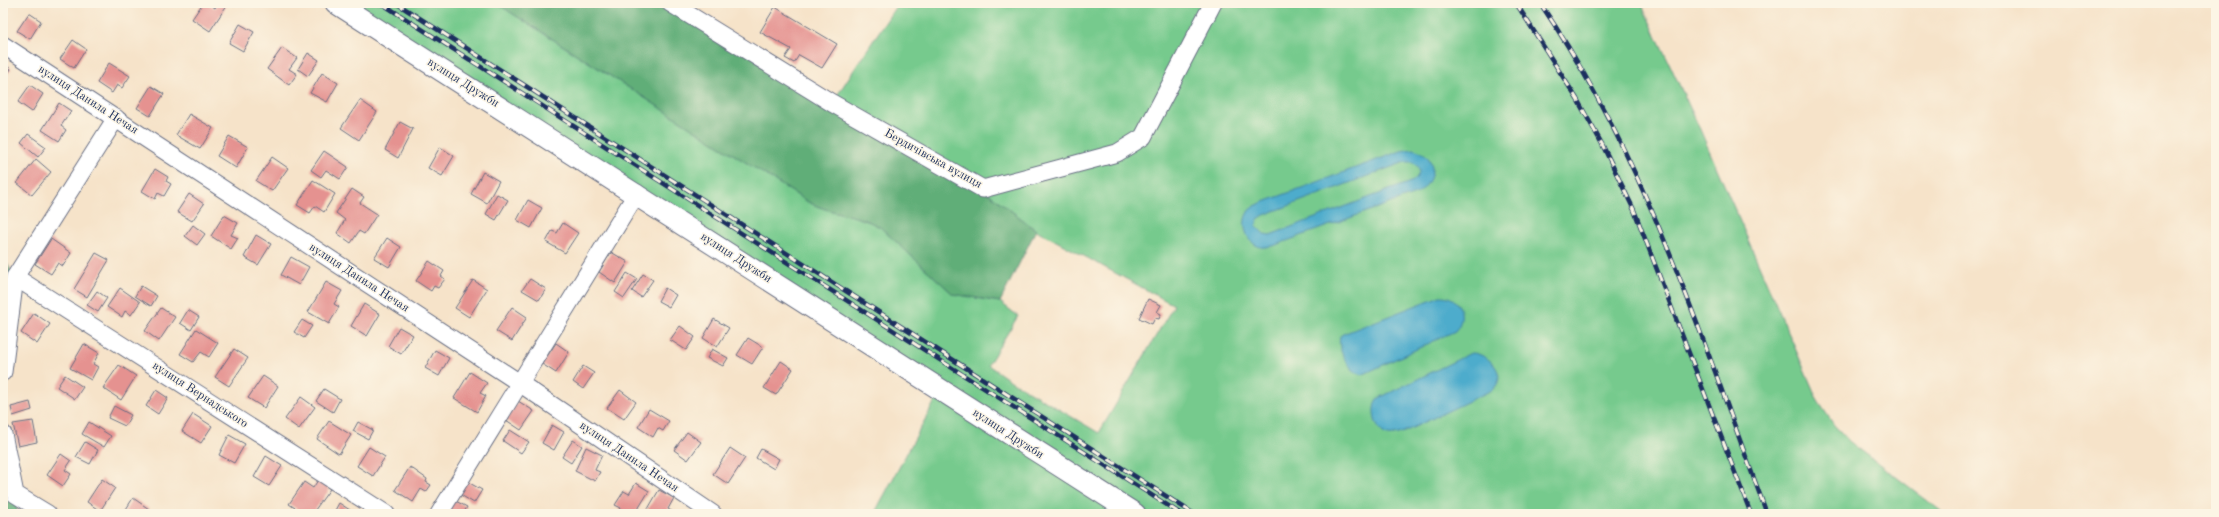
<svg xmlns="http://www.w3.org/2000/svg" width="2219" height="517" font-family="'Old Standard TT',serif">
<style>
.green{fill:#76ca8d;stroke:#487c76}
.forest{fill:#60ae78;stroke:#3e6e6b}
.water{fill:#4eaccc;stroke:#346e95;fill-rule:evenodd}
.building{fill:#e59290}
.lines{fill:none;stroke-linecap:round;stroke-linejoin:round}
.minor-casing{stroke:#686e83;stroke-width:19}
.tertiary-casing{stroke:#686e83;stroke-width:23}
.minor{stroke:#fff;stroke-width:17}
.tertiary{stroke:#fff;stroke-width:21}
.rail-casing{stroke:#1b2f5e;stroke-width:4.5}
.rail{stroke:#fcf5e5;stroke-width:3;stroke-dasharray:9;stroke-linecap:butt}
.labels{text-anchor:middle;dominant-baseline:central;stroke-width:3;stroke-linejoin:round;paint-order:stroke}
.street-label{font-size:12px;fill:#1b2f5e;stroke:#fcf5e5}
</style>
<rect width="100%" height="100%" fill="#fcf5e5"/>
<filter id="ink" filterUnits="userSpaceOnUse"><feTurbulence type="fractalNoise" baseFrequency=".025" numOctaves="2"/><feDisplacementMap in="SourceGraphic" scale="8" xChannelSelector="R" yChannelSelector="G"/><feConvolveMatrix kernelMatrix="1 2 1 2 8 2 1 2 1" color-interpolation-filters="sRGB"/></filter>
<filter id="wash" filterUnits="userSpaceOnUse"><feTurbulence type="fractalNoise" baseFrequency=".012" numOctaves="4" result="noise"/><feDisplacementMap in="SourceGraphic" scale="16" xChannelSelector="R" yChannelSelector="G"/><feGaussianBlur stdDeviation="0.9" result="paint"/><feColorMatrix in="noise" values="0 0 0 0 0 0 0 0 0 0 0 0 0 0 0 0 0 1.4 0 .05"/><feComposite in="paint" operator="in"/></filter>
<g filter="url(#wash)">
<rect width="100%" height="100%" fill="#f6e3c9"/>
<!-- green -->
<path class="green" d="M336 3H496L808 202C831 214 858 214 880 227L953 294 1000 302 1018 316 988 365 1011 381 1099 433 1174 305 1036 230 983 189 832 103 898 3H1641L1699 127 1818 401 1834 425 1850 442 1945 514H874L941 390Z"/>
<!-- forest -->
<g class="forest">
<path d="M496 3H670L983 189 1036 230 1000 302 953 294 880 227C858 214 831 214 808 202Z"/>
<polygon points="3,257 15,277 3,372"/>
<polygon points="3,434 18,514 3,514"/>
</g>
<!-- water -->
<g class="water">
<path d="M1413 149C1438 155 1437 179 1418 193L1273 246C1269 246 1264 248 1260 247 1247 243 1240 224 1248 212 1250 208 1257 205 1261 203L1401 151ZM1405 162H1413C1421 169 1421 174 1413 181L1270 235 1264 234 1256 226 1258 219 1264 215Z"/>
<path d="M1440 296C1460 295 1468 317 1455 331L1366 373 1361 375C1348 369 1337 351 1340 336L1343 334Z"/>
<path d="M1471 353C1489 353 1510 376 1492 390L1404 432C1398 434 1391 437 1385 434 1374 428 1371 408 1377 399Z"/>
</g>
<g id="blocks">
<!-- building -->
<g class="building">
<polygon points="203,3 208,3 215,8 218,3 227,5 210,31 192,19"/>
<polygon points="775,7 837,44 822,68 799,55 794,63 785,58 791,49 760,32"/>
<polygon points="29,13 41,21 30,39 17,31"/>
<polygon points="240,24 254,32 243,51 229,43"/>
<polygon points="73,40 86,49 74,68 60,59"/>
<polygon points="282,48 297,58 289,69 297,74 289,85 267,69"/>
<polygon points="308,53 319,60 308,76 298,69"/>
<polygon points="3,63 11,69 3,80"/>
<polygon points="109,63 130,76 122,88 117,85 112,93 97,83"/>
<polygon points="322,73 338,83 327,102 310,93"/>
<polygon points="30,85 43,94 32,112 18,102"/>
<polygon points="151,86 164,94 150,116 137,108"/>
<polygon points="360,100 377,112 359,140 341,128"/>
<polygon points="59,103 71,111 61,126 66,130 59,141 42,130"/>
<polygon points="189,114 213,128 200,149 176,135"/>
<polygon points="400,122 413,129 398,158 385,150"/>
<polygon points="28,134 46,147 38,157 21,143"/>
<polygon points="229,136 248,147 236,168 217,156"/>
<polygon points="440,147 454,156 442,176 428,168"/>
<polygon points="324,151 348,167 340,179 326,170 321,177 311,170"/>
<polygon points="272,157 288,168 272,191 256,181"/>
<polygon points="36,159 51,172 32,195 17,183"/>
<polygon points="155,169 168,177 166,181 171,184 164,196 158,193 155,199 142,191"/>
<polygon points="483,172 499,181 487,203 471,194"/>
<polygon points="313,180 335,194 324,212 315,206 310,213 297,205"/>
<polygon points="352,189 364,197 360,203 377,214 364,234 359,231 351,243 337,233 345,220 336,213"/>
<polygon points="189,194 204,204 192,221 177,212"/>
<polygon points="497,194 508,200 496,220 486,214"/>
<polygon points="528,200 542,208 531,228 517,220"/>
<polygon points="224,215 238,223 231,235 238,238 231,249 211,236"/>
<polygon points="563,223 578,233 565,253 546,242 552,231 557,233"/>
<polygon points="193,225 205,234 197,245 185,236"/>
<polygon points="256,235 271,244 258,265 244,257"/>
<polygon points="387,238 401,247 389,267 374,258"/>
<polygon points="51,239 71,253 63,266 58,263 51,274 35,264"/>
<polygon points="611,252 628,262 615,283 599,272"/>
<polygon points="96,253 109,260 87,297 74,289"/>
<polygon points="291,257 309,267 299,285 281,275"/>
<polygon points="429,261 444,271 441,276 445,279 438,288 434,286 431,291 416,281"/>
<polygon points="627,273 637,279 624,298 615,292"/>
<polygon points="643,274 653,280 641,297 632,291"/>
<polygon points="530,279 546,289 539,300 522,290"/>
<polygon points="473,280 487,289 469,317 455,308"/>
<polygon points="326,282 342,291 334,304 339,307 329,324 308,312"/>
<polygon points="141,286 157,296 151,306 135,296"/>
<polygon points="120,288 140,302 131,315 125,311 122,317 107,307"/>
<polygon points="665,288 676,295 669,307 658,301"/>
<polygon points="97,291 107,298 98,312 87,305"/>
<polygon points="1148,299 1161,305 1157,312 1161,314 1159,319 1155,318 1152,324 1139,318"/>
<polygon points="364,304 380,314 367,336 351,326"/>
<polygon points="512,307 527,317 512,341 496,331"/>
<polygon points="161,308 175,317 159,341 145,331"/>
<polygon points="188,310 199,317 191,330 180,323"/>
<polygon points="34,313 50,324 37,344 21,333"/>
<polygon points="714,319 729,328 717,347 703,338"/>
<polygon points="302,320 312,326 304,338 294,332"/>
<polygon points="680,326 695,337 686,350 670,340"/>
<polygon points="399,327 413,335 401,354 388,346"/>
<polygon points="196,329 218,343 209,357 201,352 193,362 180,354"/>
<polygon points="748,338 763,347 752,364 737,355"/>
<polygon points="556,343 569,352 556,373 542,364"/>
<polygon points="84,344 99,353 93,364 98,367 91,380 70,368"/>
<polygon points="234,349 248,358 229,386 215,377"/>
<polygon points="712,349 728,358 723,366 707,358"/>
<polygon points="435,350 449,358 439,376 425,368"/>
<polygon points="781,361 793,369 776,395 764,388"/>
<polygon points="119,365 136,376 121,400 103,388"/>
<polygon points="583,366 594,373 583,389 573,382"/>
<polygon points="470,372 487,383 480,393 486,396 477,412 454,398"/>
<polygon points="65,375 83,387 75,399 57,387"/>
<polygon points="263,376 278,386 264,408 248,398"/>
<polygon points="324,389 340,399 333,412 316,401"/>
<polygon points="156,390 168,398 158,414 146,406"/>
<polygon points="620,390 636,402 624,419 607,408"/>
<polygon points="301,397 315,407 299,429 285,419"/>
<polygon points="518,401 534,411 521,430 506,420"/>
<polygon points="30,402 32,410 13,416 11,407"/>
<polygon points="114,406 131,415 125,426 108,418"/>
<polygon points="649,409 669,421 663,431 658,428 653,437 638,427"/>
<polygon points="193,414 212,426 201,443 182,431"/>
<polygon points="33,421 37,442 18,446 13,424"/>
<polygon points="329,421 351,435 339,454 317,439"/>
<polygon points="89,422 111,436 104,447 82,434"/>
<polygon points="358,422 373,430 368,439 353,431"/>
<polygon points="552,425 564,432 554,450 542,443"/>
<polygon points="510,430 529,442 521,453 503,441"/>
<polygon points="687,432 701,442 688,460 674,450"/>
<polygon points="229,435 245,444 234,463 219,455"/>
<polygon points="573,440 582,446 571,463 562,457"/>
<polygon points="85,442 98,450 90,464 76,457"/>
<polygon points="369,447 385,457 373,476 357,466"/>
<polygon points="586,447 602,455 595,470 600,472 595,481 575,471"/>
<polygon points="730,448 745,458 728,484 713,474"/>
<polygon points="761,449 779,459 774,469 756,458"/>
<polygon points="61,454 71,461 65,470 71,474 63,486 47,475"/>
<polygon points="266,456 282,466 269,486 254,477"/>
<polygon points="410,467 427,479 426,482 431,485 426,492 421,489 413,502 395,490"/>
<polygon points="102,479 115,488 100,511 87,502"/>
<polygon points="318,480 330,489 312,514 304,514 289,504 304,482 313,488"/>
<polygon points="466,481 482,490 474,503 459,494"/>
<polygon points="636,483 649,491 635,514 617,514 621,508 615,505 624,491 629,494"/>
<polygon points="659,490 674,498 668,509 673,512 672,514 645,514"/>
<polygon points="133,498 149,509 146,514 123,514"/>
<polygon points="452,499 467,507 463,514 443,514"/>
<polygon points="339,503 353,512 351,514 333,514"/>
</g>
</g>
</g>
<g filter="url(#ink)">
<use href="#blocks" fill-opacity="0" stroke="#686e83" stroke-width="1"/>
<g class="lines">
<defs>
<g id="minor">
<polyline points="670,3 832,103 983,189 1117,153 1143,137 1213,3"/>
<polyline points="3,45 518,382 713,514"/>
<polyline points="15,277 386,514"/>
<polyline points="3,372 15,277 116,118"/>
<polyline points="3,434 15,494 48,514"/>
<polyline points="439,514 637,193"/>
</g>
<polyline id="tertiary" points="336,3 1135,514"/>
</defs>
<!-- minor casing -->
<use href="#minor" class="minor-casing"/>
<!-- tertiary casing -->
<use href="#tertiary" class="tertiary-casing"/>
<!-- minor -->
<use href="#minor" class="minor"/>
<!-- tertiary -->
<use href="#tertiary" class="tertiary"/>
<defs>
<g id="rail">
<polyline points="381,3 1181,514"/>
<polyline points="396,3 1194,514"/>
<polyline points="1516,3 1577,99 1602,144 1634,210 1751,514"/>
<path d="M1540 3C1646 158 1702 340 1767 514"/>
</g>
</defs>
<!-- rail casing -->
<use href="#rail" class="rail-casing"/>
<!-- rail -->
<use href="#rail" class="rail"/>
</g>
</g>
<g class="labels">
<!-- street labels -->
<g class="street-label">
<text transform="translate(463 83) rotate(32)">вулиця Дружби</text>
<text transform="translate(88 100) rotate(33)">вулиця Данила Нечая</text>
<text transform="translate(933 159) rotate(29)">Бердичівська вулиця</text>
<text transform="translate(736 258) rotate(33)">вулиця Дружби</text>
<text transform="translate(359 278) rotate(33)">вулиця Данила Нечая</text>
<text transform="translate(200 395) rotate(33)">вулиця Вернадського</text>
<text transform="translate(1008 434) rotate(33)">вулиця Дружби</text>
<text transform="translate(629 457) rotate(34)">вулиця Данила Нечая</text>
</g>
</g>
<!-- margin -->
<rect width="2219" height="517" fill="none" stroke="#fcf5e5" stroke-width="16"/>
</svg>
